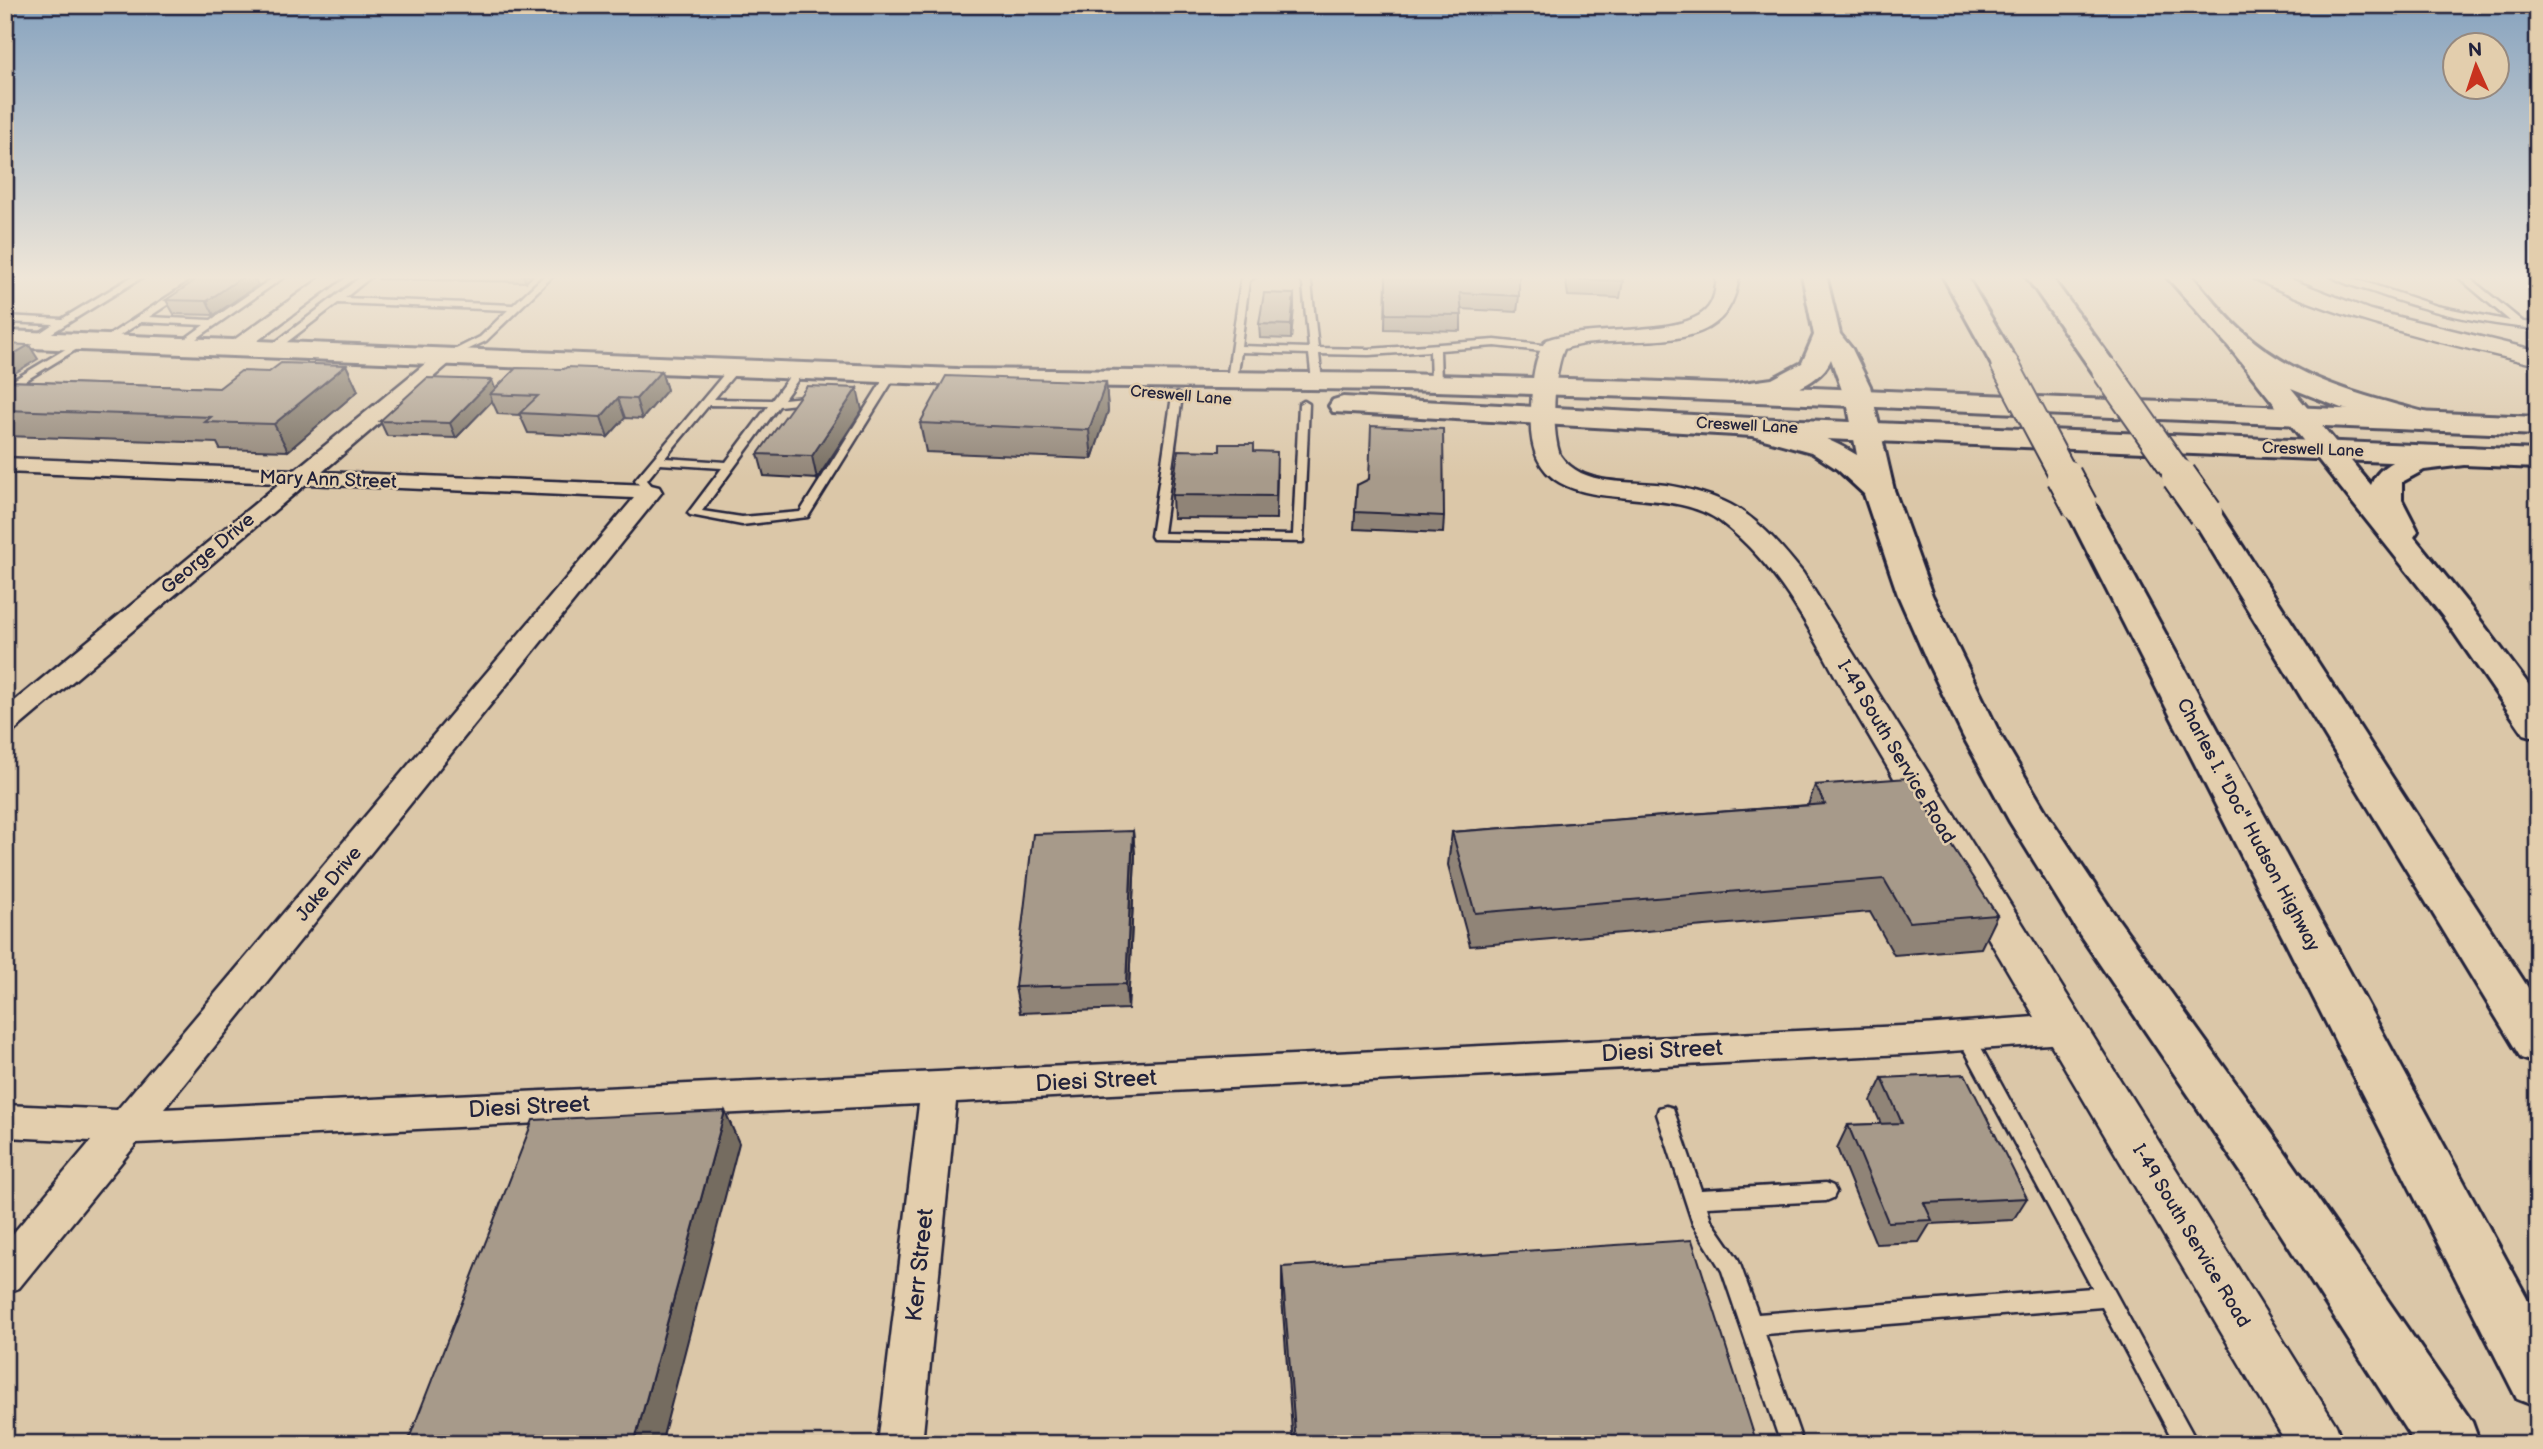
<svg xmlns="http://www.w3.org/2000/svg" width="2543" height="1449" font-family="'Balsamiq Sans',sans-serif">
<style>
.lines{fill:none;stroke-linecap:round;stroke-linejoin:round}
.service-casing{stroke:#22223b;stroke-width:5}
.minor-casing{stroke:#22223b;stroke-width:5}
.tertiary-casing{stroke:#22223b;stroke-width:5}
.secondary-casing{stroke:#22223b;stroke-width:6}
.motorway-casing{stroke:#22223b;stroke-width:6}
.service{fill:#e3cead;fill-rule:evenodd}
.minor{fill:#e3cead;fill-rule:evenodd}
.tertiary{fill:#e3cead;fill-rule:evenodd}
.secondary{fill:#e3cead;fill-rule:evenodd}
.motorway{fill:#e3cead;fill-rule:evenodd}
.motorway-bridge-far1-casing{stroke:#22223b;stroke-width:31;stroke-linecap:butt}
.motorway-bridge-casing{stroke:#22223b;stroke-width:38;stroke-linecap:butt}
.motorway-bridge-far1{stroke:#e3cead;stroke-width:27}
.motorway-bridge{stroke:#e3cead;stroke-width:34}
.wall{fill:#908477;stroke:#22223b;stroke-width:2}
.shaded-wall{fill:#756c61;stroke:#22223b;stroke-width:2}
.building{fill:#a79a8a;stroke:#22223b;stroke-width:2}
.labels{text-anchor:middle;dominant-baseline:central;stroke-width:5;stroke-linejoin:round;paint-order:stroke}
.far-street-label{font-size:16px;fill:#22223b;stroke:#e3cead}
.street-label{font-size:19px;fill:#22223b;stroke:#e3cead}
.near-street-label{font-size:23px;fill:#22223b;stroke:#e3cead}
</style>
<rect width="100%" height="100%" fill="#dbc7a8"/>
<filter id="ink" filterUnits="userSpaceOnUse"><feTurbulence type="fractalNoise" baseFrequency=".0143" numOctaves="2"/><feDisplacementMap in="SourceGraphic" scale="14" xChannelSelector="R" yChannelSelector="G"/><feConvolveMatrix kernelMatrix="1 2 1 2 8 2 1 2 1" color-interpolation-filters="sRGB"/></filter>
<g filter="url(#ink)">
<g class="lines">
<defs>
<g id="service">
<polygon points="135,275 146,275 37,342 29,340 53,324 5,322 5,316 62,319"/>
<polygon points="201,275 212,275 149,317 211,320 277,275 287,275 183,348 175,346 204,325 141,322 105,345 97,343"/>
<polygon points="363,275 373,275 345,298 513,305 545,275 554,275 486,341 448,359 440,357 480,337 508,310 338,303 274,352 268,352 268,348"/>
<polygon points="1247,275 1258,275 1249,281 1241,346 1309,348 1303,284 1294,275 1304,275 1311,283 1318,348 1369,349 1495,340 1551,346 1556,349 1551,352 1495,346 1440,350 1441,383 1436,386 1431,383 1430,351 1369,355 1319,354 1322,381 1317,384 1312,381 1309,354 1241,352 1237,380 1232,383 1227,380 1241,280"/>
<path d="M2330 275H2343L2437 306 2510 321 2456 275H2466L2523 322 2538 323V329C2480 324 2424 311 2370 291 2356 287 2341 283 2330 275Z"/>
<polygon points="79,341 87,343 5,393 5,385"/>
<path d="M734 366 739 369 714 399 772 400 795 369 799 368 804 371 784 399 814 396 819 399 814 402 779 406 702 511 742 517 800 512 888 372 897 374 808 517 742 525 690 515 688 513 722 468 660 464 647 480 657 492 651 495 647 494 635 480 730 367ZM709 405 768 406 726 462 665 458Z"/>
<polygon points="1177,393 1182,396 1163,533 1293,535 1299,404 1304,401 1309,404 1303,542 1153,539 1151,536 1172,396"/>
<polygon points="1966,1029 1972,1031 2198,1444 2175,1444 2102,1307 1765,1334 1803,1444 1781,1444 1722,1271 1693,1224 1657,1114 1659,1108 1666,1106 1673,1108 1701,1190 1826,1183 1833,1186 1836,1192 1833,1198 1826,1201 1707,1207 1711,1220 1738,1259 1758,1314 2092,1288 1957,1036 1960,1031"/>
</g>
<g id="minor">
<polygon points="325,275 346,275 241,353 227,353 224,349 227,345"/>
<polygon points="444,352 451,354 454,358 451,362 322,472 651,485 659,487 662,492 164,1109 1923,1025 2064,1015 2076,1019 2081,1029 2076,1039 2064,1043 1923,1053 956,1102 922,1444 878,1444 919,1104 137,1143 19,1288 5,1293 5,1243 91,1141 5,1137 5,1105 117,1110 634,498 306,484 15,730 5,733 5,709 280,483 5,472 5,458 295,470 437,354"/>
</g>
<g id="tertiary">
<path d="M1717 275H1739C1729 368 1623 328 1564 349 1553 375 1551 429 1560 455 1582 488 1631 480 1666 485 1685 488 1705 493 1723 501 1756 515 1781 546 1803 573L2336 1425 2343 1444H2287L1855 712C1817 644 1784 570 1721 522 1657 474 1523 534 1531 412 1532 388 1532 361 1546 340 1588 325 1677 337 1705 311 1715 302 1716 287 1717 275Z"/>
<path d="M2252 275H2280L2370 310 2538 351V365C2441 342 2345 322 2255 279Z"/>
</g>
<g id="secondary">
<polygon points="5,331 957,369 1402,374 1637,381 2538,417 2538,435 1637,397 1402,390 957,385 5,347"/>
<polygon points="1343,397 1752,418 2538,450 2538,468 1752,436 1333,412 1329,406 1333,400"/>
</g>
<g id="motorway">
<path d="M1802 275H1826L1840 334 1852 349 1870 386 1894 490 1932 595 2001 736 2046 812 2110 908 2283 1149 2472 1422 2480 1444H2415L2247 1181 2078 932 2010 822 1963 736 1927 661 1898 595 1864 494 1837 469 1811 452 1742 433 1737 427 1742 421C1773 413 1830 438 1857 455L1848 407 1831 359C1818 392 1753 406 1721 398L1717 392 1721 386 1772 379 1802 363 1814 335Z"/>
<polygon points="1942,275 1966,275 2019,365 2015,371 2005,373 1995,371"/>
<polygon points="2025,275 2050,275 2120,371 2116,377 2106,379 2096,377"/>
<path d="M2165 275H2191C2208 294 2223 314 2242 331 2297 381 2366 397 2436 415L2441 421 2436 427 2426 430 2341 408 2291 388 2371 485C2384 449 2455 442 2488 450L2492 456 2488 462 2424 470 2402 482V500L2418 531 2414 537 2468 604 2538 697V738L2524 734 2444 618 2229 347Z"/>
<polygon points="2080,496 2091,499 2096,506 2538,1318 2538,1407 2517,1399 2064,506 2069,499"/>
<polygon points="2205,503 2216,506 2221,513 2538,1003 2538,1064 2521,1058 2189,513 2194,506"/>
</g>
</defs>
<!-- service casing -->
<use href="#service" class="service-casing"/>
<!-- minor casing -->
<use href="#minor" class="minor-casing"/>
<!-- tertiary casing -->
<use href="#tertiary" class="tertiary-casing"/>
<!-- secondary casing -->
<use href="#secondary" class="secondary-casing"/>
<!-- motorway casing -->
<use href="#motorway" class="motorway-casing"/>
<!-- service -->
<use href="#service" class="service"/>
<!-- minor -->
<use href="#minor" class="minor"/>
<!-- tertiary -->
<use href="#tertiary" class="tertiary"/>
<!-- secondary -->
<use href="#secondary" class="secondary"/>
<!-- motorway -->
<use href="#motorway" class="motorway"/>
<defs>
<g id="motorway-bridge-far1">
<polyline points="2005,365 2065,478"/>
<polyline points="2106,371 2181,478"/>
</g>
<g id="motorway-bridge">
<polyline points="2064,476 2080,506"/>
<polyline points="2179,476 2205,513"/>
</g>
</defs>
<!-- motorway-bridge-far1 casing -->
<use href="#motorway-bridge-far1" class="motorway-bridge-far1-casing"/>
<!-- motorway-bridge casing -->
<use href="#motorway-bridge" class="motorway-bridge-casing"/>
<!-- motorway-bridge-far1 -->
<use href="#motorway-bridge-far1" class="motorway-bridge-far1"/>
<!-- motorway-bridge -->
<use href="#motorway-bridge" class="motorway-bridge"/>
</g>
<!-- wall -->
<g class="wall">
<polygon points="377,275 533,275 526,282 378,279"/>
<polygon points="1386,275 1519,296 1517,312 1461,309 1461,331 1385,329"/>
<polygon points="1565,275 1622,275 1623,281 1620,298 1568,296"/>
<polygon points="258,285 214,315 174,314 166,300"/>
<polygon points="1294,294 1291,339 1260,338 1259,324"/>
<polygon points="346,365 358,391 288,451 220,449 217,443 5,436 5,381 219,388 269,372"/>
<polygon points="661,371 667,390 642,419 625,418 608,437 528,433 520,415 498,414 492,401 456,438 387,436 380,421 495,389"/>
<polygon points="1106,382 1108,411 1092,459 926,452 920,423"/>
<polygon points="862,410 817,479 764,476 758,454"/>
<polygon points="1254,451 1277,474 1276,519 1173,518 1172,495"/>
<polygon points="1357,485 1444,516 1443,533 1354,529"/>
<polygon points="1815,785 1997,915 1981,948 1894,955 1870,912 1470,946 1448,865 1452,832 1808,805"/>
<polygon points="1133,831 1135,856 1128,1009 1020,1013 1015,987"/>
<polygon points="1882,1078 2027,1198 2013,1220 1930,1224 1919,1242 1876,1244 1837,1148 1848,1125 1881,1124 1871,1101"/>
<polygon points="1282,1267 1757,1444 1293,1444 1282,1298"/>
</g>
<!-- shaded-wall -->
<g class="shaded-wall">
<polygon points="245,275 253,275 258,285 214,315 207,301"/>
<polygon points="523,275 533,275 526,282"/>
<polygon points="1294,294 1294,308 1291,339 1291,325"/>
<polygon points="29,345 38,359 5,379 5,359"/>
<polygon points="346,365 358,391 288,451 274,424"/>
<polygon points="661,371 667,390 642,419 636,399"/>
<polygon points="492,380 497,394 490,394 492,401 456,438 450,423"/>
<polygon points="1106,382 1108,411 1092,459 1089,430"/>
<polygon points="857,388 862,410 817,479 812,456"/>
<polygon points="618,398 625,418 608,437 601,417"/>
<polygon points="1133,831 1135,856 1128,1009 1126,984"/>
<polygon points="725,1111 739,1143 661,1444 634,1444"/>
</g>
<!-- building -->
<g class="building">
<polygon points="203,275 245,275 207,301 166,300"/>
<polygon points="1386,275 1519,275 1519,296 1460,293 1462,315 1386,314"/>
<polygon points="1570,275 1622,275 1623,281 1570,279"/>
<polygon points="1264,293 1294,294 1291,325 1259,324"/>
<polygon points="5,344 29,345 5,359"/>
<polygon points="281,363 346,365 274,424 205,422 211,417 5,410 5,381 219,388 241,371 269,372"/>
<polygon points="567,367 661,371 636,399 618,398 601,417 520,413 538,396 490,394 516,368 564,369"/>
<polygon points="946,376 1106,382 1089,430 920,423"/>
<polygon points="427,378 492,380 450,423 380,421"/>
<polygon points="807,386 857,388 812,456 758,454"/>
<polygon points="1371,426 1443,429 1444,516 1355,512 1357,485 1369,479"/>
<polygon points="1220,444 1254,444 1254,451 1277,452 1276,496 1172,495 1178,450 1220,451"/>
<polygon points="1908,778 1997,915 1909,922 1884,879 1475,913 1452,832 1825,804 1815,785"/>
<polygon points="1133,831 1126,984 1015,987 1033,834"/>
<polygon points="1965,1074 2027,1198 1924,1203 1932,1220 1888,1222 1848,1125 1902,1123 1882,1078"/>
<polygon points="725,1111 634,1444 407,1444 533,1120"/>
<polygon points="1692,1240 1757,1444 1296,1444 1282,1267"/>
</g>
</g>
<!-- sky -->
<linearGradient id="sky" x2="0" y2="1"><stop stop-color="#87a3bf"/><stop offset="0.58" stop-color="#efe6d8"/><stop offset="1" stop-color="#efe6d8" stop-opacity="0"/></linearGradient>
<rect width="2543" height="478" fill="url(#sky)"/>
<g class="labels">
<!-- far-street labels -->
<g class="far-street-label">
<text transform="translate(1181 396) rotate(5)">Creswell Lane</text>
<text transform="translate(1747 426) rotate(3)">Creswell Lane</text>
<text transform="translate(2313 450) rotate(2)">Creswell Lane</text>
</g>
<!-- street labels -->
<g class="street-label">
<text transform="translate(328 480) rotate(2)">Mary Ann Street</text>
<text transform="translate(208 554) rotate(-40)">George Drive</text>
<text transform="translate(1896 752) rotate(59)">I-49 South Service Road</text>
<text transform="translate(2248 825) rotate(62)">Charles I. "Doc" Hudson Highway</text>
<text transform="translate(329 884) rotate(-50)">Jake Drive</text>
<text transform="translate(2191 1236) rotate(59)">I-49 South Service Road</text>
</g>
<!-- near-street labels -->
<g class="near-street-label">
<text transform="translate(1662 1051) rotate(-3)">Diesi Street</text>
<text transform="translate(1096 1081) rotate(-3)">Diesi Street</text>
<text transform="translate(529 1107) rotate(-3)">Diesi Street</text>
<text transform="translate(920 1265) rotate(-84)">Kerr Street</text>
</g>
</g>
<!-- margin -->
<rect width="2543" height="1449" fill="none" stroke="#e3cead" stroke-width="28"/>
<rect x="14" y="14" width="2515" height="1421" fill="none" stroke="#22223b" stroke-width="2.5" filter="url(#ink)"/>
<!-- north arrow -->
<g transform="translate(2476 66) rotate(357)"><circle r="33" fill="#e3cead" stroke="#96897f" stroke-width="2"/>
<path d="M0-5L12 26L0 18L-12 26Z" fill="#c8321e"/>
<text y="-10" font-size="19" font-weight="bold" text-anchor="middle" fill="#22223b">N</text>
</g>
</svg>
